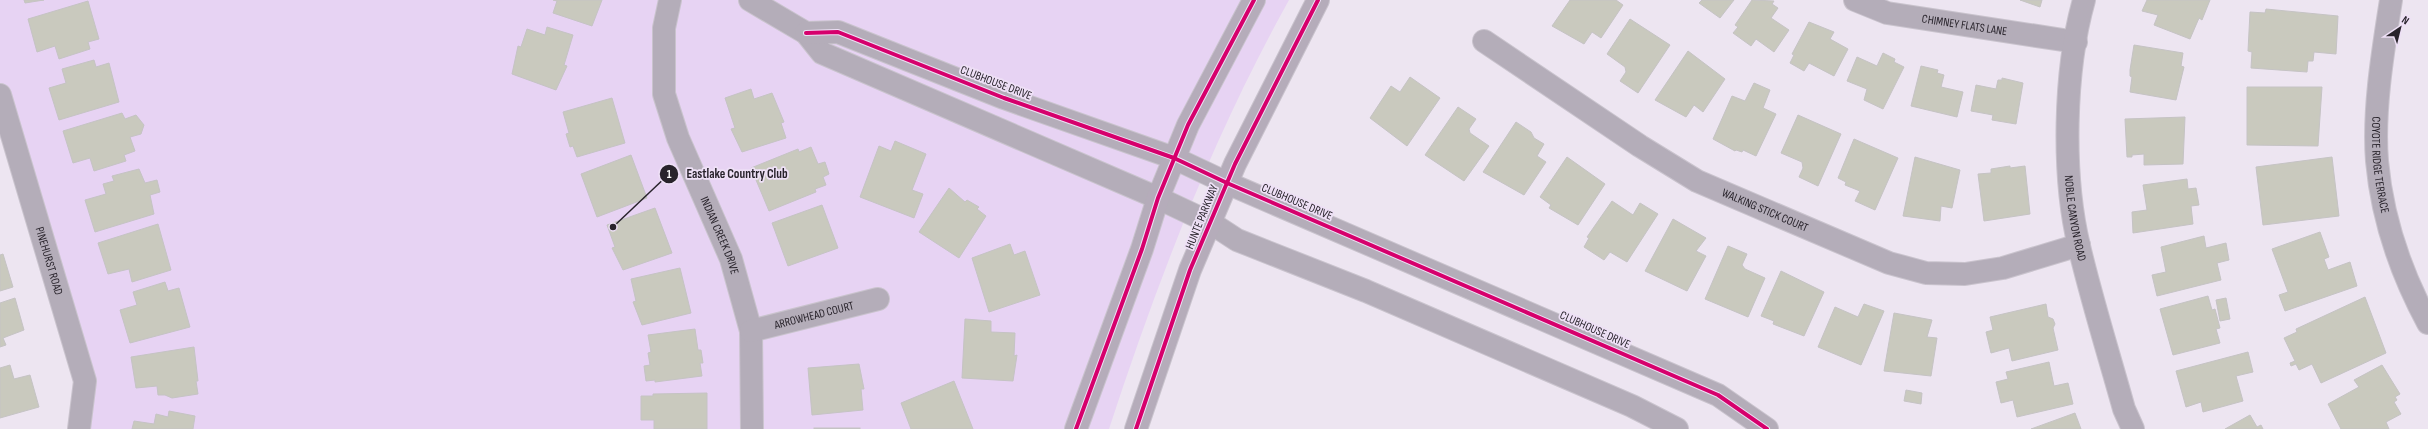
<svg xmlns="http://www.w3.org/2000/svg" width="2428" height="429" font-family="'Sofia Sans Condensed',sans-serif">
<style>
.green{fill:#e7d3f3}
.building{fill:#c9c9be;stroke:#c5c3c4}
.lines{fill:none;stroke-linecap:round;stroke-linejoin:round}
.minor-casing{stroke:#c9c3cd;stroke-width:24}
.tertiary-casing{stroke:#c9c3cd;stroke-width:24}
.secondary-casing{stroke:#c9c3cd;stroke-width:24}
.minor{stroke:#b4adb9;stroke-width:22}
.tertiary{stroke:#b4adb9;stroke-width:22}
.secondary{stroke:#b5acba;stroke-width:22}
.cycleway-casing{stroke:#eee0f6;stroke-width:6}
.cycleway{stroke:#d6006c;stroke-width:4}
.labels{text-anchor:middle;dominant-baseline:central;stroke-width:3.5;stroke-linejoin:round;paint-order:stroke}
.street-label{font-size:12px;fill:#28232b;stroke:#eee0f6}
.leader{fill:none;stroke:#28232b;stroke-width:1.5}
.callout-dot{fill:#28232b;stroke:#eee0f6;stroke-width:1.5}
.mark-label{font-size:12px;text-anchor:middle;font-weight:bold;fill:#fff}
.callout-label{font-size:13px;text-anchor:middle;font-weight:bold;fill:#28232b;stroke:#eee0f6;stroke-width:3.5;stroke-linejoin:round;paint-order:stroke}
</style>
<rect width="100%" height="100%" fill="#ede5f1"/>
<!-- green -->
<path class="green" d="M0 0H1289C1213 136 1157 282 1109 429H85L86 425 0 91Z"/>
<!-- building -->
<g class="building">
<polygon points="24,0 44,0 25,3"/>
<polygon points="553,0 602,0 592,26 553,13 557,1"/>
<polygon points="1570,0 1616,0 1623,5 1601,38 1592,32 1584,44 1552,26"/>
<polygon points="1702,0 1734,0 1720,18 1699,3"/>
<polygon points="1752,0 1774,1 1772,4 1778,8 1771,18 1789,30 1774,52 1756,39 1751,46 1733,33 1738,27 1735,25"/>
<polygon points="2020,0 2042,0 2040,7"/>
<polygon points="2147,0 2210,0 2202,20 2199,18 2190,39 2154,25 2158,15 2142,11"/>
<polygon points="88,1 99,39 88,42 90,49 59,59 55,46 37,52 28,19"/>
<polygon points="2266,9 2338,16 2336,54 2314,52 2313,61 2308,61 2307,72 2251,68 2252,52 2248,51 2250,12 2265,13"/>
<polygon points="1630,19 1670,45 1638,93 1620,81 1626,72 1625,67 1607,54"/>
<polygon points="1809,22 1834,32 1830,39 1848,49 1834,76 1809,63 1804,71 1790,63 1794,55 1792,54"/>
<polygon points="547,27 573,35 564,65 567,66 556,90 512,74 518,46 521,47 527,29 545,35"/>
<polygon points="2134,45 2183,53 2181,66 2184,67 2176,100 2130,92 2132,77 2130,76 2130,70"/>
<polygon points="1688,51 1725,79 1703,112 1694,105 1686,117 1655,100"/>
<polygon points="1883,53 1895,59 1894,62 1904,67 1883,109 1864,100 1867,89 1847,81 1857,57 1877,66"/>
<polygon points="94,60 96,67 109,63 119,102 59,120 49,88 66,83 62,69"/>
<polygon points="1921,66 1938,70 1937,73 1944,75 1941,87 1963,92 1957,117 1911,106"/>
<polygon points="1410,77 1440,98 1407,146 1370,118 1391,86 1400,92"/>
<polygon points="2002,78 2023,83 2016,124 1992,120 1993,115 1971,111 1976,85 1996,89 1998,80 2002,80"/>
<polygon points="1754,83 1770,90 1763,108 1776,114 1756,156 1743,150 1742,152 1736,150 1735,151 1713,139 1732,96 1745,101"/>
<polygon points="2247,87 2322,87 2318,146 2247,145"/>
<polygon points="751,89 754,99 772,93 784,122 781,123 786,138 742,152 731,129 735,128 725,98"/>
<polygon points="612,98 625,143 577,157 573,146 570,147 566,134 569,133 563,112"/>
<polygon points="1458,107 1476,119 1469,129 1470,133 1489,146 1464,181 1425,155"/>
<polygon points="122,113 125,119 136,115 144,125 141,134 130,137 135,151 124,155 126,161 94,171 90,158 73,163 63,131"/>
<polygon points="1798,115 1841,134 1818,186 1799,177 1803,168 1802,162 1781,153"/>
<polygon points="2185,117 2183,164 2144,165 2144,154 2132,155 2132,157 2127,157 2125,119"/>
<polygon points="1516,122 1531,132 1534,138 1544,144 1537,156 1546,162 1524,195 1483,172"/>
<polygon points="1854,139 1898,158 1875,210 1855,201 1860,191 1845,185 1846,182 1838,178"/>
<polygon points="895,141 926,154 912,190 923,194 914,218 860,197 879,146 891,151"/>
<polygon points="811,147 818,164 825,162 829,174 823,177 826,185 815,189 816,192 769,211 751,168 798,149 799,152"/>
<polygon points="631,155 647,198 597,217 581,174"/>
<polygon points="1567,157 1605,184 1578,225 1549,208 1551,205 1540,197"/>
<polygon points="1915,157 1960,170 1952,208 1941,206 1940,221 1903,216"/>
<polygon points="2332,157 2339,216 2263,225 2256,167"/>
<polygon points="2010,166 2010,168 2025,166 2030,214 1984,221 1978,174 1991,173 1991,169"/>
<polygon points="139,169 145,183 157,180 160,192 150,195 154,214 95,232 85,200 106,194 103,184 114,181 112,176"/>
<polygon points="2187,179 2188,189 2196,188 2199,205 2191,206 2193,224 2133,233 2132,212 2147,210 2143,185"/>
<polygon points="949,188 965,202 967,200 979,207 977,209 986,216 959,258 919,232"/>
<polygon points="1612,201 1633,215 1640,203 1658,214 1627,262 1610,252 1604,260 1584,247 1589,238 1587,237"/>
<polygon points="822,205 838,248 788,266 772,223"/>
<polygon points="655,208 672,253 623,270 612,248 615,247 607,225"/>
<polygon points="1673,219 1706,238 1696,251 1706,256 1687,291 1645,271"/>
<polygon points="158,224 171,270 132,282 129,269 108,274 98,243"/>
<polygon points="2320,232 2329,257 2324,259 2328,270 2350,262 2357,286 2285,311 2279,295 2288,292 2272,249"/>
<polygon points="2204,236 2206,248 2226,243 2229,260 2217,263 2221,280 2157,296 2152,275 2166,272 2161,247"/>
<polygon points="1010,244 1014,255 1025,251 1040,295 989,312 972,258"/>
<polygon points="1728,246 1747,254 1742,265 1745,269 1765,278 1748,317 1705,299"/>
<polygon points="3,254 13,287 0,291 0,255"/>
<polygon points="680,268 691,313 642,325 633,302 636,301 631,279"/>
<polygon points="1781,271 1824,292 1804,336 1773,324 1774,321 1761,316"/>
<polygon points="165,282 168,291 179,288 190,327 130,343 120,310 137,305 133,292"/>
<polygon points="2208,296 2212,310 2215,309 2220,328 2216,329 2220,343 2173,355 2160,309"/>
<polygon points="2365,297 2386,353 2321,383 2312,364 2299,370 2296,364 2291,366 2290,363 2295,361 2284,338 2297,332 2296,329"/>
<polygon points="15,298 24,330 3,338 6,345 0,347 0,303"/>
<polygon points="2226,298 2230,319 2220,321 2216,300"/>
<polygon points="1864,304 1884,311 1861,365 1818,347 1835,307 1858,317"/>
<polygon points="2046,304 2048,317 2053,319 2055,324 2053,328 2058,350 2012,361 2009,348 1991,353 1986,332 1993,330 1990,317"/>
<polygon points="1894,313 1932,320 1927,337 1937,338 1931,376 1884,371"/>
<polygon points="965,319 991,321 991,332 1015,333 1014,356 1017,355 1013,381 962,378"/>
<polygon points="695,329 698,350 701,350 703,363 700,363 702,376 655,382 655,380 646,381 644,366 650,365 648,353 651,352 648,335"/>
<polygon points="194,347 198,381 196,381 198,394 172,398 165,395 158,395 157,386 136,388 131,357"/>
<polygon points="2248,352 2253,372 2236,376 2243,401 2203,412 2201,402 2186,407 2176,371"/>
<polygon points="2049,362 2054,386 2068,383 2073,404 2017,417 2013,400 2001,403 1996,382 2008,379 2006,372"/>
<polygon points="859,364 864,389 861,389 863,410 812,415 808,368"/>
<polygon points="10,365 14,379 30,375 39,407 0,418 0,368"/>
<polygon points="2382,365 2400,394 2395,397 2397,400 2394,402 2401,414 2386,422 2389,429 2341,429 2328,404 2359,387 2354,380"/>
<polygon points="954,381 973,429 911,429 901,403"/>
<polygon points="1906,390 1922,393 1921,404 1904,401"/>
<polygon points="707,393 707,429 654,429 654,420 641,420 641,396 653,396 653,394"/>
<polygon points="169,411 195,416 193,429 132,429 134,421 154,424 156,414 168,417"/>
<polygon points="2075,413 2081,429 2031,429"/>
<polygon points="2250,415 2257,427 2261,425 2263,429 2225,429"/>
<rect x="814" y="428" width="46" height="1"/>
</g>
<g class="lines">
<defs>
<g id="minor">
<path id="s1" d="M670 0 664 28V94L678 138 731 259 751 331 752 429"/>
<path id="s2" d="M1855 0 1887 13 2076 42"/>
<path id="s3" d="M2084 0C2064 71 2062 175 2079 246 2092 301 2109 355 2124 409L2133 429"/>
<path id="s4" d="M2391 0C2383 51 2373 110 2377 161 2382 217 2401 273 2428 323"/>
<path id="s5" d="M1484 41 1640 146 1697 181 1889 263 1926 273 1965 274 2003 268 2079 245"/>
<path id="s6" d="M0 95 85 381 79 429"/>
<path id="s7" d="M751 331 878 299"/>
</g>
<g id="tertiary">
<polyline points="750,0 806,33 822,53 1158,198 1211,223 1237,240 1366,291 1632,406 1677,429"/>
<polyline points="806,33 838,32 1004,98 1174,158 1227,183 1718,395 1767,429"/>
</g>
<g id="secondary">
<polyline points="1076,429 1142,249 1158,198 1188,125 1254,0"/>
<polyline points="1136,429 1190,270 1235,164 1318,0"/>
</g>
</defs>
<!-- minor casing -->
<use href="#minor" class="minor-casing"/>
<!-- tertiary casing -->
<use href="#tertiary" class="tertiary-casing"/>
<!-- secondary casing -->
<use href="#secondary" class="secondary-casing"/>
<!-- minor -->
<use href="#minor" class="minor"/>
<!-- tertiary -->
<use href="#tertiary" class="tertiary"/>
<!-- secondary -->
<use href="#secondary" class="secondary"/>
<defs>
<g id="cycleway">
<polyline points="806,33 838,32 1004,98 1174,158 1227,183 1718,395 1767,429"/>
<polyline points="1076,429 1142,249 1158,198 1188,125 1254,0"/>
<polyline points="1136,429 1190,270 1235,164 1318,0"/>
</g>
</defs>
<!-- cycleway casing -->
<use href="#cycleway" class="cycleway-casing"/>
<!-- cycleway -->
<use href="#cycleway" class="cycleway"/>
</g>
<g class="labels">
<!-- street labels -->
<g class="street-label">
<text stroke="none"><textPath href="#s2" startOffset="113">CHIMNEY FLATS LANE</textPath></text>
<text transform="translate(996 83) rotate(21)">CLUBHOUSE DRIVE</text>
<text stroke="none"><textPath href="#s4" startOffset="166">COYOTE RIDGE TERRACE</textPath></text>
<text transform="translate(1297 202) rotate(23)">CLUBHOUSE DRIVE</text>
<text stroke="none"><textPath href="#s5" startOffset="329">WALKING STICK COURT</textPath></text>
<text transform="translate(1202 217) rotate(-68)">HUNTE PARKWAY</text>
<text stroke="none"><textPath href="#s3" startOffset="220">NOBLE CANYON ROAD</textPath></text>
<text stroke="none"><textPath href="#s1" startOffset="247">INDIAN CREEK DRIVE</textPath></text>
<text stroke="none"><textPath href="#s6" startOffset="173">PINEHURST ROAD</textPath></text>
<text stroke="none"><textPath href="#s7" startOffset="65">ARROWHEAD COURT</textPath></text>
<text transform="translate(1595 330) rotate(24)">CLUBHOUSE DRIVE</text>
</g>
</g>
<!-- callouts -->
<path class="leader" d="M613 227L669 174"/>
<g class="callout-dot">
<circle cx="613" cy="227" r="4"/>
<circle cx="669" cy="174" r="10"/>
</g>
<g class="mark-label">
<text x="669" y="178">1</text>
</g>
<g class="callout-label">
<text x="737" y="178">Eastlake Country Club</text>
</g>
<!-- north arrow -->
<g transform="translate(2400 28) rotate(35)" stroke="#eee0f6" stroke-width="3" paint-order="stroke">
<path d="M0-3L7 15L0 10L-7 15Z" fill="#28232b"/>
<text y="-6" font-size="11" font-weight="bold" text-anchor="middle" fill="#28232b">N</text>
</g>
</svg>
